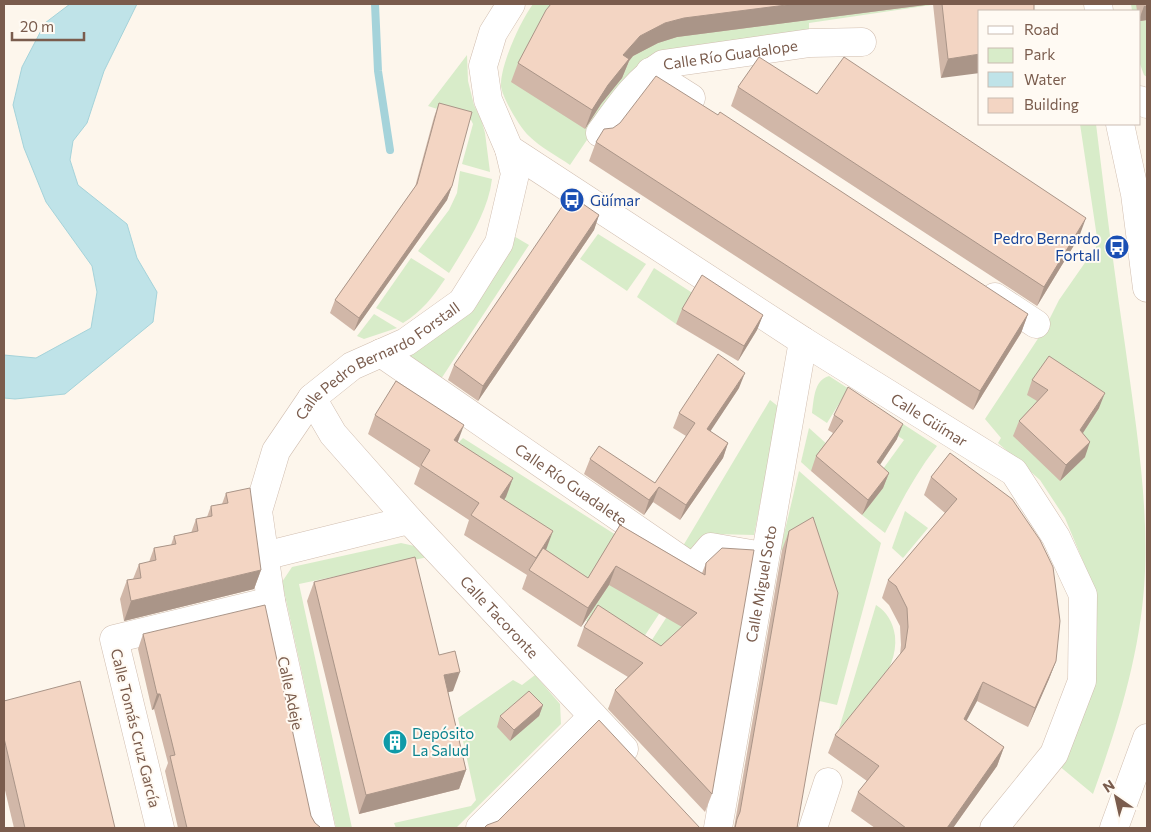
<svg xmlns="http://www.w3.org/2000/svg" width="1151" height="832" font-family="Commissioner,sans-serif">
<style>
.green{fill:#d8ecc9}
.water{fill:#bfe3e8;stroke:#a5d3da}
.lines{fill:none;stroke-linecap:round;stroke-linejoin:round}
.stream{stroke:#a5d3da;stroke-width:8}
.street-casing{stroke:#d1beb0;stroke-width:29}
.street{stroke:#fff;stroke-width:28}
.wall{fill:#d1b7a8}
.shaded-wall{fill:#aa9588}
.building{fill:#f3d5c3;stroke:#aa9588}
.labels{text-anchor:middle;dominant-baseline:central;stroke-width:4;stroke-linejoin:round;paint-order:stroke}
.street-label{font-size:15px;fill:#7a5c4d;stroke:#fffaf3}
.transit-label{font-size:15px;fill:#164399;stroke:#fffaf3;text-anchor:start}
.culture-label{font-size:15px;fill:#0d838f;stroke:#fffaf3;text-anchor:start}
</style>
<rect width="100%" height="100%" fill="#fdf6ec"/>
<!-- green -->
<g class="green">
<path d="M533 4H938L809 23V34L620 91 570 165C557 156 540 147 529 136 520 128 502 97 501 86 500 65 521 20 533 4Z"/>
<polygon points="1131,4 1147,4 1147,77 1144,75 1140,64 1140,11 1132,11"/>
<polygon points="467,55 468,81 474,105 481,119 485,133 490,172 462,164 473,124 471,120 428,106"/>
<path d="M1080 124H1096C1105 198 1114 271 1125 345 1135 419 1148 496 1145 571 1142 648 1119 722 1093 794L1058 765 1092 610 1085 566 1065 518 1040 480 998 443 1001 438 985 419 1045 328 1059 300 1098 244Z"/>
<path d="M460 171 492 179C488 213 466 245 449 273L418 251 449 210 457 193Z"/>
<polygon points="598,234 646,264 627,291 580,259"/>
<polygon points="512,235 529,245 439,382 401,360"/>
<path d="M411 258 445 279C433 297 421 312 403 323L376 308Z"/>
<polygon points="654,268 694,294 676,324 637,297"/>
<polygon points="374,314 397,328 364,339 357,336"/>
<path d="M829 376 937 446C916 473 901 502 885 533L862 515 875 480 904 440 842 399 827 423 812 413C814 399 814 380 829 376Z"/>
<polygon points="770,400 779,407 754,535 714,534 692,559 680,551"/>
<polygon points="809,428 829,446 811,471 801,462"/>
<polygon points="463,438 616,535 659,614 634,652 586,621 595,605 493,516 505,497 457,444"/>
<polygon points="799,471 881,543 837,705 815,700 805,536 780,551"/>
<polygon points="905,511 928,528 903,558 892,548"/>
<polygon points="401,543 419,547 428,557 299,584 352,828 336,828 282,582 292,567"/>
<polygon points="693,576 678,643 607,710"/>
<path d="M876 605C887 612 893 622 895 636 899 674 862 703 839 729Z"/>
<polygon points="535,675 560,704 561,724 456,828 396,828 394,823 471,806 476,800 458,718 513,680 522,685"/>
</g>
<!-- water -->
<polygon class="water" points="70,4 137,4 104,71 87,123 73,141 70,160 78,185 127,224 137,258 157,292 153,322 65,394 15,399 4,398 4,355 36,358 91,328 97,292 92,266 46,202 24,148 13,105 22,67 45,23"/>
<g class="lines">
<!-- stream -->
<polyline class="stream" points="375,4 378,71 390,150"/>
<defs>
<g id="street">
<polyline points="1098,4 1099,11"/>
<polyline points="650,72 691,98"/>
<polyline points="1140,100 1147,104"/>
<polyline points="1120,124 1135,194 1147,288"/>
<path id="s1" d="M600 133C619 107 636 81 663 64L810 43 862 42"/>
<path id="s2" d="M509 149 803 341 1014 472 1056 537 1083 595 1082 681 1054 754 994 828"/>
<polyline points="995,297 1036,324"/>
<path id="s3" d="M381 353 693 568 711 547 757 555"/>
<path id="s4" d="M312 398 333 434 409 520 624 749"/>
<polyline points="264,556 409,520"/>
<polyline points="160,828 114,639 271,601"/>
<path id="s5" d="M321 828 271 601 258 511 276 451 312 398 352 366 406 342 462 302 499 243 515 174 509 149 488 100 483 66 493 33 511 4"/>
<polyline points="480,828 593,716"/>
<path id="s6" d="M718 828 803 341"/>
<polyline points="813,828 828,782"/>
<polyline points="1114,828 1147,738"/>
</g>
</defs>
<!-- street casing -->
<use href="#street" class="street-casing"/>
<!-- street -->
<use href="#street" class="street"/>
</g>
<!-- wall -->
<g class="wall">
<polygon points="551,4 1034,4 941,78 933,4 677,37 658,43 633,56 629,61 622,78 601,104 585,129 511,82 518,63"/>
<polygon points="1136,4 1147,4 1147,20 1140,21 1140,11 1137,11"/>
<polygon points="738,87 1079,237 1037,306 731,106"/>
<polygon points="439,103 452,186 447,200 354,331 330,313 335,300 415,187 434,117"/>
<polygon points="596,142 1028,314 1021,333 973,410 589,161"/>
<polygon points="599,215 594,230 478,401 448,380 454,365"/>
<polygon points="682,309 763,315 757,330 738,361 676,324"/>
<polygon points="1032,380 1099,408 1083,433 1085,457 1060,481 1013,436 1019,421 1037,401 1027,395"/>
<polygon points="739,388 710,431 728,443 723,458 680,520 653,502 644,515 584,474 590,459 655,483 686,436 673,428 679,413"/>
<polygon points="375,415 458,443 513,478 504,499 546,550 588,578 620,525 702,573 706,563 712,794 705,812 608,709 615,690 628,677 577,646 584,627 661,646 682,627 609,585 581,627 522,589 527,575 464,535 469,520 414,484 420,468 368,434"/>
<polygon points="834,415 897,439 880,465 889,473 883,488 862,515 811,471 816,456 833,433 828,430"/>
<polygon points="950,453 1056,661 1049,679 1028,727 977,701 966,720 1004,747 997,766 953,828 875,828 851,811 858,792 867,781 828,753 835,735 900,655 901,645 900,626 889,605 882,598 888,580 945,513 924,495 931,477"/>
<polygon points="226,493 261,570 254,589 124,621 120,599 127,580 133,579 139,564 149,562 154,548 171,545 174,536 191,533 196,519 207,517 211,506 222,504"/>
<polygon points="789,531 797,828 734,828 782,550"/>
<polygon points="314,582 439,655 453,691 448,692 466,770 459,789 359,814 307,601"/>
<polygon points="143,634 311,816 315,823 320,828 178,828 165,771 168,763 154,709 152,710 138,649"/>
<polygon points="4,701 115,828 14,828 4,786"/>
<polygon points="543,705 539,716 510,741 497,727 500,716"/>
</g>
<!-- shaded-wall -->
<g class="shaded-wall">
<polygon points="794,4 934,4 933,4 677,37 658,43 633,56 629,61 622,78 601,104 585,129 592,110 623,55 640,36 665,23 684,18"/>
<polygon points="1144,6 1147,6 1147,20 1140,21 1140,17"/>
<polygon points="980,54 980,73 941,78 948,59"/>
<polygon points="452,186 447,200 354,331 359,318"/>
<polygon points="599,215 594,230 478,401 483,386"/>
<polygon points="1086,218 1079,237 1037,306 1044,287"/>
<polygon points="1028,314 1021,333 973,410 980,391"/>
<polygon points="763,315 757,330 738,361 744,346"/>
<polygon points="745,373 739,388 702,444 707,429"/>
<polygon points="1105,393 1099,408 1075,445 1080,430"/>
<polygon points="903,424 897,439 871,478 877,462"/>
<polygon points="464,425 457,444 454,440"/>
<polygon points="1090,442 1085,457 1060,481 1066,465"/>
<polygon points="728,443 723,458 680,520 686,505"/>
<polygon points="889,473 883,488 862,515 868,500"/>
<polygon points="513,478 506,497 493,516 500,497"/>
<polygon points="659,487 653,502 644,515 649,500"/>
<polygon points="553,531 546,550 531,572 536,558"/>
<polygon points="616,566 609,585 581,627 588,608"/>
<polygon points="261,570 254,589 124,621 131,601"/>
<polygon points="1056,661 1049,679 1028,727 1035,708"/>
<polygon points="460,672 453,691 437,695 444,675"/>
<polygon points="983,682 977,701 958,737 964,719"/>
<polygon points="157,694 160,694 154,709 152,710"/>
<polygon points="543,705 539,716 510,741 514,730"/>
<polygon points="1004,747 997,766 953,828 947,828"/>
<polygon points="466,770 459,789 359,814 366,795"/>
</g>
<!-- building -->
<g class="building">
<polygon points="551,4 794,4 684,18 665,23 640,36 623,55 629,59 608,85 592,110 518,63 546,10"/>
<polygon points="942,4 1034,4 1034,11 980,11 980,54 948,59"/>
<polygon points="759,57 817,94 844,57 1086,218 1044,287 738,87"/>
<polygon points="656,76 718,115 720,112 1028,314 980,391 596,142 604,129 613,128 620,123"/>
<polygon points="439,103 472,112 452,186 359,318 335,300 417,184"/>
<polygon points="570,195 599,215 483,386 454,365"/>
<polygon points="702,275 763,315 744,346 682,309"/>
<polygon points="718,354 745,373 707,429 728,443 686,505 659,487 649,500 590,459 599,446 655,483 695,423 679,413"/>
<polygon points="1049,356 1105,393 1080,430 1090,442 1066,465 1019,421 1048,390 1032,380"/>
<polygon points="396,381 464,425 454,440 513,478 500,497 553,531 536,558 471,515 479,503 421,465 430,450 375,415"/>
<polygon points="848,387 903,424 877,462 889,473 868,500 816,456 843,421 834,415"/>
<polygon points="950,453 1012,499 1040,540 1053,567 1060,621 1056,661 1035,708 983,682 964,719 1004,747 947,828 906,828 858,792 879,766 835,735 905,648 908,627 907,608 896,586 888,580 957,499 931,477"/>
<polygon points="250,488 261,570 131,601 127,580 141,578 139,564 156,560 154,548 176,544 174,536 198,531 196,519 212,516 211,506 228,503 226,493"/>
<polygon points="813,517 838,593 797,828 735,828 737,819 740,812 789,531"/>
<polygon points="620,525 705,575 706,563 722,548 754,550 712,794 615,690 643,663 584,627 598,605 661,646 697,613 616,566 588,608 529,570 543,548 588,578"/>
<polygon points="415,557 439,655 455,651 460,672 444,675 466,770 366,795 314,582"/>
<polygon points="265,605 311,816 315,823 320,827 320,828 187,828 170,756 175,755 160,694 157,694 143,634"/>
<polygon points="80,681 115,828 25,828 4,738 4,701"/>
<polygon points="529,691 543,705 514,730 500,716"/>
<polygon points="599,720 700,828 484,828 487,825 498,821"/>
</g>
<!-- icons -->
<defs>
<symbol id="bus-disc" viewBox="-11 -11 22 22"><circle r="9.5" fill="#1a4fb4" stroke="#fffaf3"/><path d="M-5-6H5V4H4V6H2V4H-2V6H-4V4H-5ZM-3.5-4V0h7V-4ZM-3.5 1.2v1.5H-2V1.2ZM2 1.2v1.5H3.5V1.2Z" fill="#fff"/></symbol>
<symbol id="building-disc" viewBox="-11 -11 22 22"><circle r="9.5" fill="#0f9aa8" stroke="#fffaf3"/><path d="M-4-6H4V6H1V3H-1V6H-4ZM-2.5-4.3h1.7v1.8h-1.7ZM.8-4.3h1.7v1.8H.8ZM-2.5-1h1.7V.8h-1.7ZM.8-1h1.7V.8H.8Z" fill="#fff"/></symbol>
</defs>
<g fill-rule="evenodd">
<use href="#bus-disc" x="558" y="186" width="28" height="28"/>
<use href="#bus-disc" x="1103" y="233" width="28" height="28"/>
<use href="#building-disc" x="381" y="728" width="28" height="28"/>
</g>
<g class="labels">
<!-- street labels -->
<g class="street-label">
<text stroke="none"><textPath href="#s1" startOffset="162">Calle Río Guadalope</textPath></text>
<text stroke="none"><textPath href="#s5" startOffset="525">Calle Pedro Bernardo Forstall</textPath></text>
<text stroke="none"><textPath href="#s2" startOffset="500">Calle Güímar</textPath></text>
<text stroke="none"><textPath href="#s3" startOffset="231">Calle Río Guadalete</textPath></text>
<text stroke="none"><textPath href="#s6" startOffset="248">Calle Miguel Soto</textPath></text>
<text stroke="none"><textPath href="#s4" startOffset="289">Calle Tacoronte</textPath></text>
<text transform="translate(291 693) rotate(78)">Calle Adeje</text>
<text transform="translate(136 728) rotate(76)">Calle Tomás Cruz García</text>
</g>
<!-- transit labels -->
<g class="transit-label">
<text x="590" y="200">Güímar</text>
<text x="1100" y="238" text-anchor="end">Pedro Bernardo<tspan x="1100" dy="17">Fortall</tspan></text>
</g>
<!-- culture labels -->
<g class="culture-label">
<text x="412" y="733">Depósito<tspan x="412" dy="17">La Salud</tspan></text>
</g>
</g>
<!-- border -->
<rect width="1151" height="832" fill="none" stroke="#7a5c4d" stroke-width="10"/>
<!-- legend -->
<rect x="978" y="10" width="162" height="115" fill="#fffaf3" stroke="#cabbb1"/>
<rect x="988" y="26" width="25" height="8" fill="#ffffff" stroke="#cabbb1"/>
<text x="1024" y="35" font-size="15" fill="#7a5c4d">Road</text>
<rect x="988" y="48" width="25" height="15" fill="#d8ecc9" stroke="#cabbb1"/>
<text x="1024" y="60" font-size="15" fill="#7a5c4d">Park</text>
<rect x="988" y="72" width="25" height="15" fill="#bfe3e8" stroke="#cabbb1"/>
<text x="1024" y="85" font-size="15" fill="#7a5c4d">Water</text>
<rect x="988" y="98" width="25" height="15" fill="#f3d5c3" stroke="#cabbb1"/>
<text x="1024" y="110" font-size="15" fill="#7a5c4d">Building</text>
<!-- north arrow -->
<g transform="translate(1116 797) rotate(326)" stroke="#fffaf3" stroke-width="4" paint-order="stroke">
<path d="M0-4L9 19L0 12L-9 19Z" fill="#7a5c4d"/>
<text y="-8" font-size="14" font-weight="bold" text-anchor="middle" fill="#7a5c4d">N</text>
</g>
<!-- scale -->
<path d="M12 32v8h72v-8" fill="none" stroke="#7a5c4d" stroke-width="2.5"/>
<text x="20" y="32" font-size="15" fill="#7a5c4d" stroke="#fffaf3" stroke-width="4" paint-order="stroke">20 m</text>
</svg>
